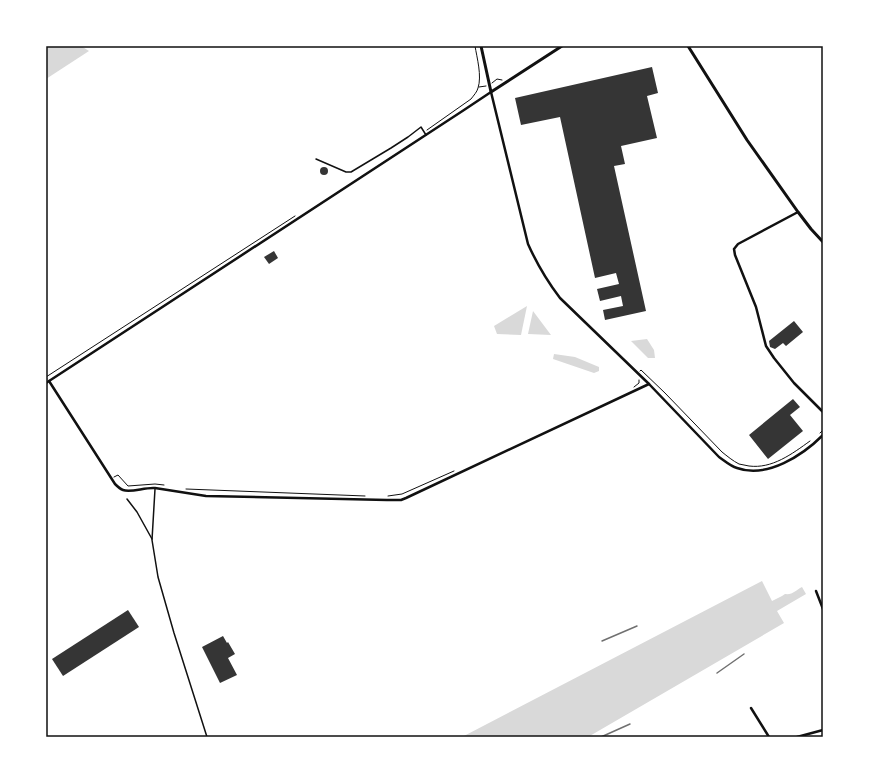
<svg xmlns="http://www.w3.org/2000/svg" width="869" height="783" font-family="'Fira Sans',sans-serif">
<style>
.water{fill:#d9d9d9}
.building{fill:#353535}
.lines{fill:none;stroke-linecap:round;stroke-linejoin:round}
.path{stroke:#111;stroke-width:1}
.service{stroke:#111;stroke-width:1.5}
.minor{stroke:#111;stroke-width:2.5}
.tertiary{stroke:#111;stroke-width:3}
.rail{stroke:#707070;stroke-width:1.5}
.neatline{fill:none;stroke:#111;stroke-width:1.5}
</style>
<rect width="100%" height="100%" fill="#fff"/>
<!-- water -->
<g class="water">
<polygon points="46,46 81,46 89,51 46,79"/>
<polygon points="527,306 521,335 497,334 494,326"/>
<polygon points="533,311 551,335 528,334"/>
<polygon points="647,339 654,350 655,358 648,358 631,341"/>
<polygon points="554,354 575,357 599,367 599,371 594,373 553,359"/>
<path d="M762 581 772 601 782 596 785 594C793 595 796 590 802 587L806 594 777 611 784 623 588 737H462Z"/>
</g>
<!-- building -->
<g class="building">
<polygon points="652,67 658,93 647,96 657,138 621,146 625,164 614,166 646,311 605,320 603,310 623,306 621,296 600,301 597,289 619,284 616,273 595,278 560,117 521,125 515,98"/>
<circle cx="324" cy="171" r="4"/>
<polygon points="274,251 278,258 269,264 264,257"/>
<polygon points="794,321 803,332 786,346 783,343 775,349 770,347 769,341"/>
<polygon points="793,399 800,407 790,415 803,431 768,459 749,435"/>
<polygon points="128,610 139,627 63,676 52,659"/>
<polygon points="223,636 227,643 228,642 235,654 228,658 237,675 220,683 202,647"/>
</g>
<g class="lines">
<!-- path -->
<g class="path">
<polyline points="492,83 497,79 502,80"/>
<polyline points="479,87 486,86"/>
<path d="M427 130 471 99C474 95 477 92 478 88 482 76 477 58 475 46"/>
<path d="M640 371 641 370 665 393 722 452C727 456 733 461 739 464 742 465 746 465 749 466 772 469 792 454 810 441"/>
<polyline points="47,379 46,377 295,216"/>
<polyline points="634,387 639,383 639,380"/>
<polyline points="820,433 823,430"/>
<polyline points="114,477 118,475 128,486 155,484 164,485"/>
<polyline points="186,489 365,496"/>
<polyline points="388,496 402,494 454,471"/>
</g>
<!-- service -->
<g class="service">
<polyline points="316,159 346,172 351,172 391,148 408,137 421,127 426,135"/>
<polyline points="155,489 152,540 158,577 174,633 207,737"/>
<polyline points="127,499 137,512 152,539"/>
</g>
<!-- minor -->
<g class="minor">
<polyline points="798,212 738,244 734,249 735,255 756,307 766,346 774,358 794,383 823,412"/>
<path d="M49 381 115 484C117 486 120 489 123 490 131 493 145 487 155 488L206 496 387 500H401L406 498 649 384"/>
<path d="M46 383 464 110 491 92 528 244C537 264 547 281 560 298L649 384 719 457C725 461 730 466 737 468 767 479 803 455 823 435"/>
<polyline points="816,591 823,609"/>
<polyline points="751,708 769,737"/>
<polyline points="797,737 823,730"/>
</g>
<!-- tertiary -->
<g class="tertiary">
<polyline points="481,46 491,92 562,46"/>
<polyline points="688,46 747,140 798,212 811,229 823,242"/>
</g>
<!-- rail -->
<g class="rail">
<polyline points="602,641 637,626"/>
<polyline points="717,673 744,654"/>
<polyline points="601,737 630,724"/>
</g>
</g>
<!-- border -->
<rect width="869" height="783" fill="none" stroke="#ffffff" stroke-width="94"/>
<rect x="47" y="47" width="775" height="689" class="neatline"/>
</svg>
